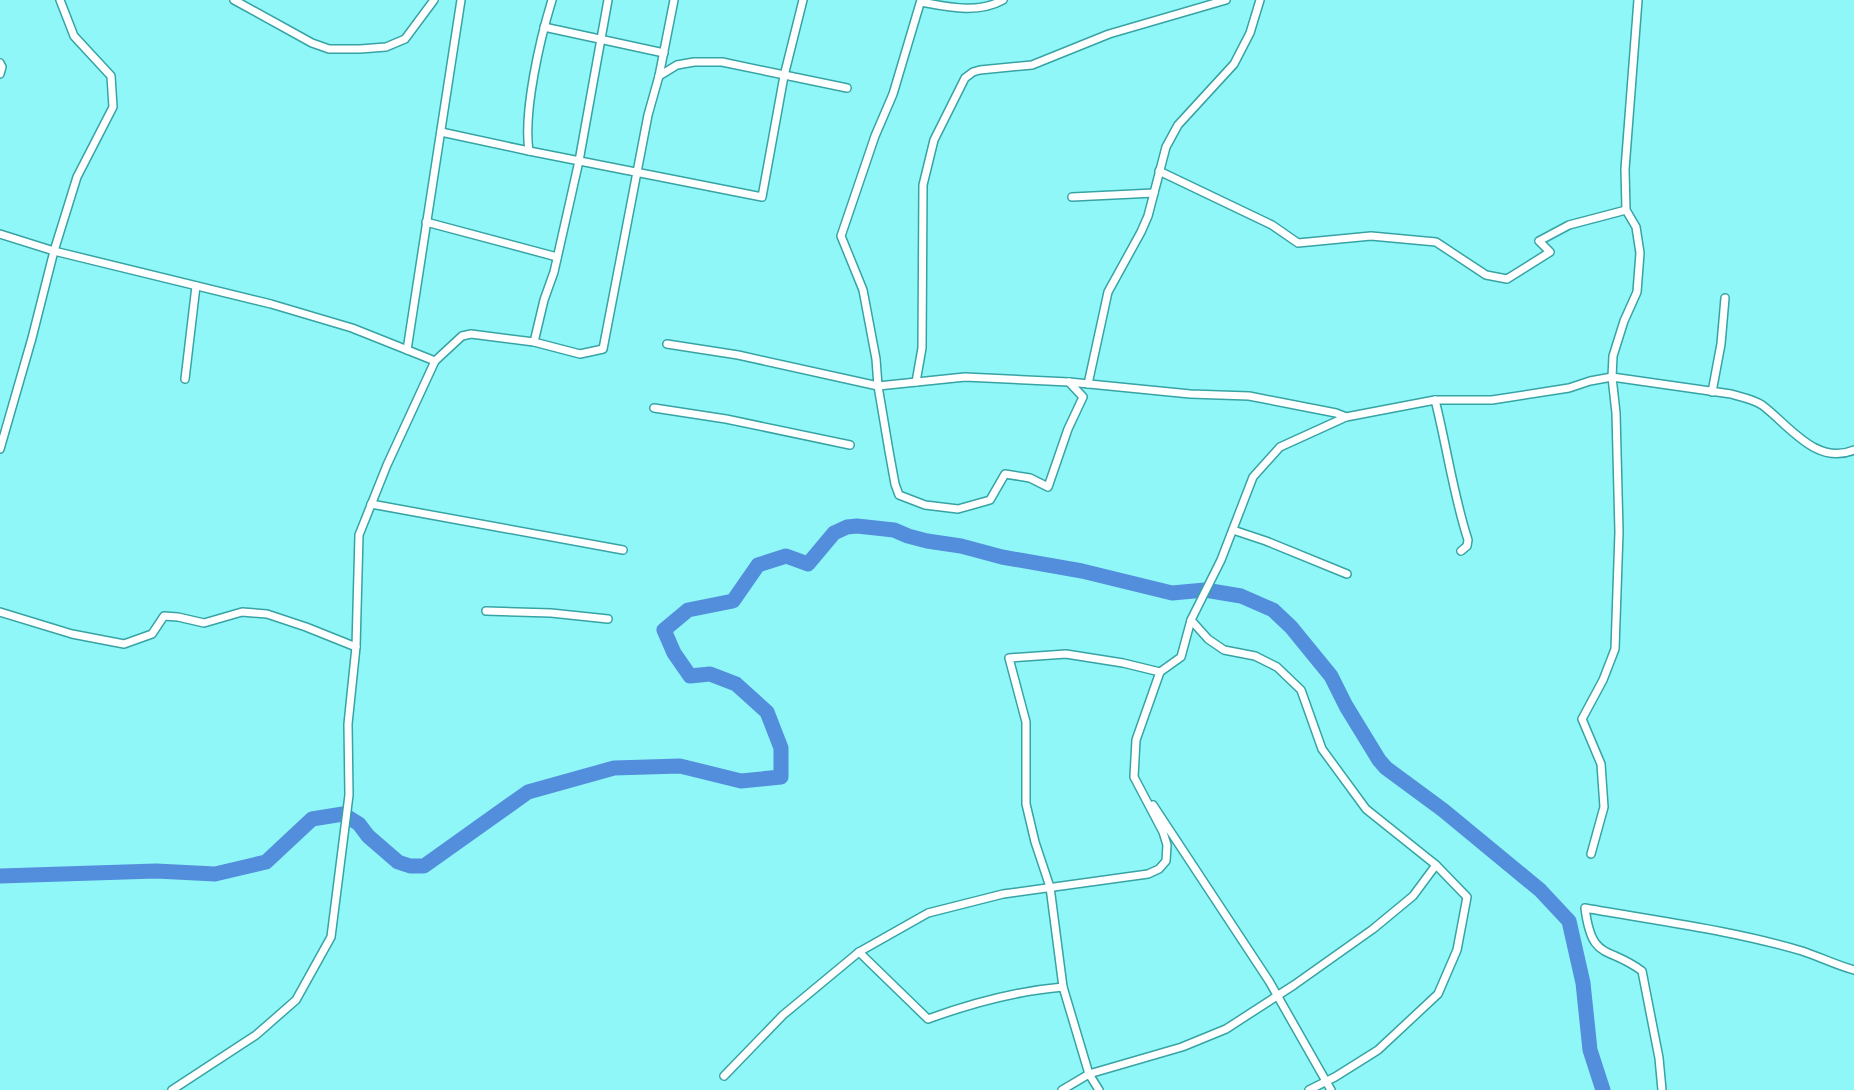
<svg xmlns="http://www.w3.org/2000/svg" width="1854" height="1090" font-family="'PT Serif',serif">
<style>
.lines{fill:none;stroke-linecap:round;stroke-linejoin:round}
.river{stroke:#538edc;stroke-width:15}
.minor-casing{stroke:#36a3a4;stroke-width:10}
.minor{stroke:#fff;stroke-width:7}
</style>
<rect width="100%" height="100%" fill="#90f7f8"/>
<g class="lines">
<!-- river -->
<polyline class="river" points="0,876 156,871 215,874 266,862 312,819 343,814 359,824 368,836 398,862 410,866 424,866 528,792 614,768 680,766 741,781 781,777 781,748 767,712 736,684 710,674 690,676 674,653 664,630 688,610 733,601 758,565 786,556 808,564 834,533 847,527 857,526 894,530 908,536 927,541 961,546 1002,557 1082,571 1172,593 1205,590 1241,596 1273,610 1291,627 1331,676 1346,706 1379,760 1386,768 1443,810 1540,890 1569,921 1583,983 1590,1050 1603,1090"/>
<defs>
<g id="minor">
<polyline points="234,0 312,43 329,49 360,49 386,47 405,39 434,0"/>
<path d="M552 0C540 39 523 112 529 151L762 197 784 76 803 0"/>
<polyline points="921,0 893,94 875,136 841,236 863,290 876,359 878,386 889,451 895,484 899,495 925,505 958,509 990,500 1005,474 1030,478 1048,487 1068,429 1083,397 1069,382"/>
<path d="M921 2C948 7 978 14 1003 0"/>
<polyline points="544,27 664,53"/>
<polyline points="0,63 2,67 0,74"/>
<polyline points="659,76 677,65 694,62 722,62 847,88"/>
<polyline points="441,132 529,151"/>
<polyline points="1159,171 1272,225 1298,243 1371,236 1436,242 1486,275 1507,279 1550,252 1539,241 1569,225 1626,210"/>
<polyline points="1072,197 1154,193"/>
<polyline points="426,222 557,257"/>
<polyline points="0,234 54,251 271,304 352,328 435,361 387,465 359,535 356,647 348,724 349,795 331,937 296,1000 256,1035 172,1090"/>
<polyline points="534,342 544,300 554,272 579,161 608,0"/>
<polyline points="667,344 738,355 878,386 965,377 1069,382 1190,394 1249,396 1336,413 1346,417"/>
<polyline points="407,350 461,0"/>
<polyline points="435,361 462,336 471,334 534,342 580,354 603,349 648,115 659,76 674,0"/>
<polyline points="185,379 196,286"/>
<polyline points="916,382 922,348 923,185 934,140 965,78 973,72 980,70 1032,65 1109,34 1226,0"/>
<polyline points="1088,384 1108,292 1141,232 1148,216 1166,147 1178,125 1234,64 1250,33 1260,0"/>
<polyline points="1712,392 1721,344 1725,298"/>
<path d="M1435 400C1447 447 1453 494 1468 540L1467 546 1461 551"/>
<polyline points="654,408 726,419 850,445"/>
<polyline points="0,449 32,338 54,251 77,177 113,107 111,76 74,36 60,0"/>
<polyline points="371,504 623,550"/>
<polyline points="1233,530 1266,541 1347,574"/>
<polyline points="486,611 551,613 608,619"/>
<polyline points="0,612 72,634 124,644 152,634 164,616 178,617 204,623 242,612 267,614 306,627 356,647"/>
<polyline points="1153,805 1269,981 1331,1090"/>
<path d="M1591 854 1604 807 1601 764 1582 719 1603 680 1615 649 1619 532 1616 413 1612 377 1731 394C1741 397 1753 399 1762 405 1789 425 1816 466 1854 450"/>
<path d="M859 952 928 1019C972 1003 1016 991 1063 987"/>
<polyline points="724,1076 783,1015 859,952 928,913 1003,894 1148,874 1159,869 1166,861 1167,845 1163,832 1134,777 1136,740 1160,672 1181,657 1191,620"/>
<polyline points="1062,1090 1089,1074 1182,1047 1226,1029 1294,985 1373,929 1413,896 1436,865"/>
<polyline points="1099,1090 1089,1074 1063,987 1050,887 1035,842 1026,804 1026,722 1009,658 1066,654 1123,663 1160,672"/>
<polyline points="1309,1090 1335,1077 1378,1050 1438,994 1457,950 1467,897 1436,865 1366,809 1322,749 1301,690 1277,667 1255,656 1224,650 1208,639 1191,620 1221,560 1253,477 1280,447 1346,417 1435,400 1492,400 1569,388 1590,381 1612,377 1613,356 1624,321 1637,292 1640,253 1636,227 1626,210 1625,169 1638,0"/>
<path d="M1662 1090 1659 1058 1642 971C1607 945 1592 962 1585 908 1657 921 1731 930 1802 951 1820 957 1836 965 1854 970"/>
</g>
</defs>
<!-- minor casing -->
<use href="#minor" class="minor-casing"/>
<!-- minor -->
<use href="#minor" class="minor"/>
</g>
</svg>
